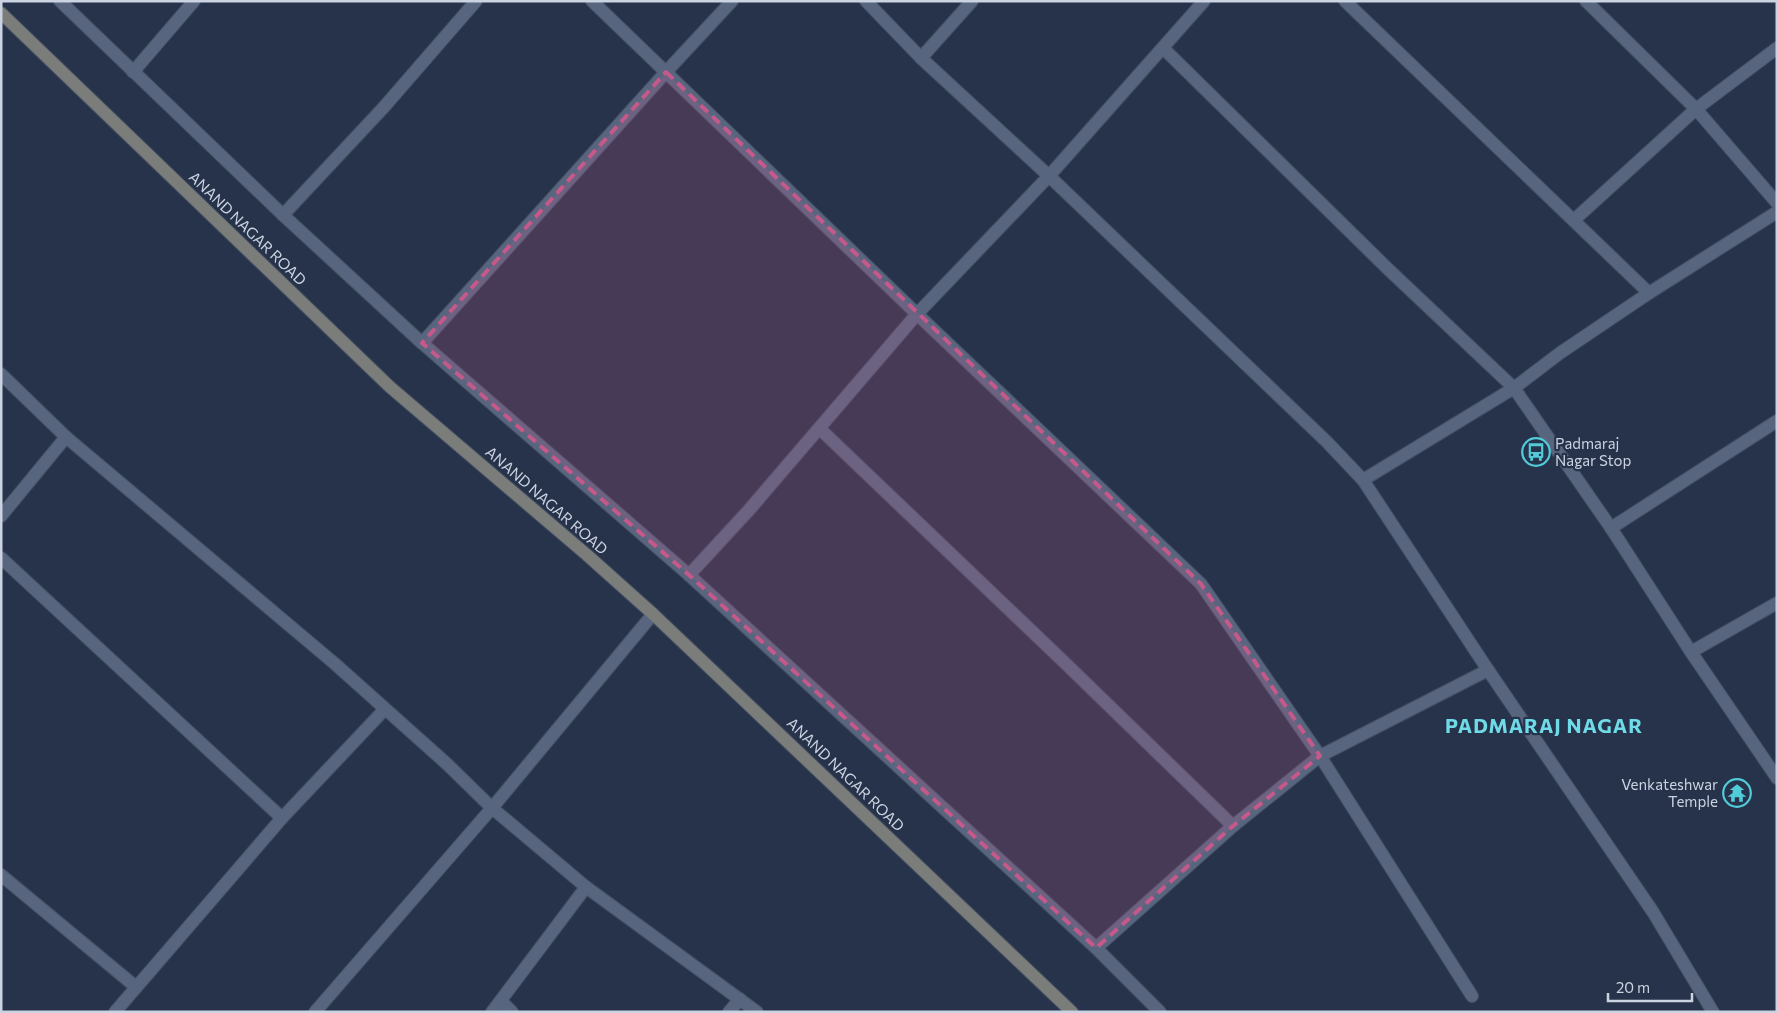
<svg xmlns="http://www.w3.org/2000/svg" width="1778" height="1013" font-family="Commissioner,sans-serif">
<style>
.lines{fill:none;stroke-linecap:round;stroke-linejoin:round}
.street-casing{stroke:#444e62;stroke-width:14}
.secondary-casing{stroke:#444e62;stroke-width:14}
.street{stroke:#57657f;stroke-width:12}
.secondary{stroke:#7a7d79;stroke-width:12}
.marked{fill:#c5598a;fill-opacity:0.2;stroke:#c5598a;stroke-width:4;stroke-dasharray:10 6;stroke-linejoin:round}
.labels{text-anchor:middle;dominant-baseline:central;stroke-width:4.5;stroke-linejoin:round;paint-order:stroke}
.street-label{font-size:15px;fill:#cbd3e2;stroke:#27334a}
.poi-label{font-size:15px;fill:#cbd3e2;stroke:#27334a;text-anchor:start}
.district-label{font-size:20px;font-weight:bold;letter-spacing:1px;fill:#70dbe8;stroke:#27334a}
</style>
<rect width="100%" height="100%" fill="#27334a"/>
<g class="lines">
<defs>
<g id="street">
<polyline points="60,1 283,215 422,343 689,575 1096,948 1160,1012"/>
<polyline points="592,1 917,314 1201,584 1320,756 1472,996"/>
<polyline points="866,1 921,58 1049,176 1327,442 1363,480 1488,670"/>
<polyline points="1345,1 1649,293"/>
<polyline points="1586,1 1696,109 1777,203"/>
<polyline points="1163,48 1388,269 1514,388 1611,528 1691,652 1777,778"/>
<polyline points="921,58 972,1"/>
<polyline points="133,72 194,1"/>
<polyline points="283,215 384,107 476,1"/>
<polyline points="1574,220 1696,109 1777,48"/>
<polyline points="422,343 666,72 732,1"/>
<polyline points="1,374 66,437 334,663 447,764 492,808 586,887 757,1012"/>
<polyline points="820,429 1064,662 1233,826"/>
<polyline points="1363,480 1514,388 1560,353 1649,293 1777,212"/>
<polyline points="1,516 66,437"/>
<polyline points="1611,528 1777,421"/>
<polyline points="1,558 282,818"/>
<polyline points="689,575 749,510 917,314 1049,176 1204,1"/>
<polyline points="1691,652 1777,603"/>
<polyline points="1,875 136,987"/>
<polyline points="1096,948 1233,826 1320,756 1488,670 1653,912 1713,1012"/>
<polyline points="501,1001 512,1012"/>
<polyline points="115,1012 282,818 385,709"/>
<polyline points="315,1012 492,808 653,614"/>
<polyline points="492,1012 586,887"/>
<polyline points="729,1012 740,999"/>
</g>
<polyline id="secondary" points="1,13 390,387 587,555 653,614 1072,1012"/>
</defs>
<!-- street casing -->
<use href="#street" class="street-casing"/>
<!-- secondary casing -->
<use href="#secondary" class="secondary-casing"/>
<!-- street -->
<use href="#street" class="street"/>
<!-- secondary -->
<use href="#secondary" class="secondary"/>
</g>
<!-- marked area -->
<path class="marked" d="M666 72 1201 584 1320 756 1233 826 1096 948 689 575 422 343Z"/>
<!-- icons -->
<defs>
<symbol id="bus-ring" viewBox="-11 -11 22 22"><circle r="9.5" fill="#27334a" stroke="#52cbd9" stroke-width="1.5"/><path d="M-5-6H5V4H4V6H2V4H-2V6H-4V4H-5ZM-3.5-4V0h7V-4ZM-3.5 1.2v1.5H-2V1.2ZM2 1.2v1.5H3.5V1.2Z" fill="#52cbd9"/></symbol>
<symbol id="temple-ring" viewBox="-11 -11 22 22"><circle r="9.5" fill="#27334a" stroke="#52cbd9" stroke-width="1.5"/><path d="M0-6L5-2H3V0L6.5 2.5H4V6H1.5V3h-3V6H-4V2.5H-6.5L-3 0V-2H-5Z" fill="#52cbd9"/></symbol>
</defs>
<g fill-rule="evenodd">
<use href="#bus-ring" x="1520" y="436" width="32" height="32"/>
<use href="#temple-ring" x="1721" y="777" width="32" height="32"/>
</g>
<g class="labels">
<!-- street labels -->
<g class="street-label">
<text transform="translate(248 228) rotate(44)">ANAND NAGAR ROAD</text>
<text transform="translate(547 500) rotate(41)">ANAND NAGAR ROAD</text>
<text transform="translate(846 774) rotate(44)">ANAND NAGAR ROAD</text>
</g>
<!-- poi labels -->
<g class="poi-label">
<text x="1555" y="443">Padmaraj<tspan x="1555" dy="17">Nagar Stop</tspan></text>
<text x="1718" y="784" text-anchor="end">Venkateshwar<tspan x="1718" dy="17">Temple</tspan></text>
</g>
<!-- district labels -->
<g class="district-label">
<text x="1544" y="725">PADMARAJ NAGAR</text>
</g>
</g>
<!-- border -->
<rect width="1778" height="1013" fill="none" stroke="#cbd3e2" stroke-width="5"/>
<!-- scale -->
<path d="M1608 993v8h84v-8" fill="none" stroke="#cbd3e2" stroke-width="2.5"/>
<text x="1616" y="993" font-size="15" fill="#cbd3e2" stroke="#27334a" stroke-width="4" paint-order="stroke">20 m</text>
</svg>
